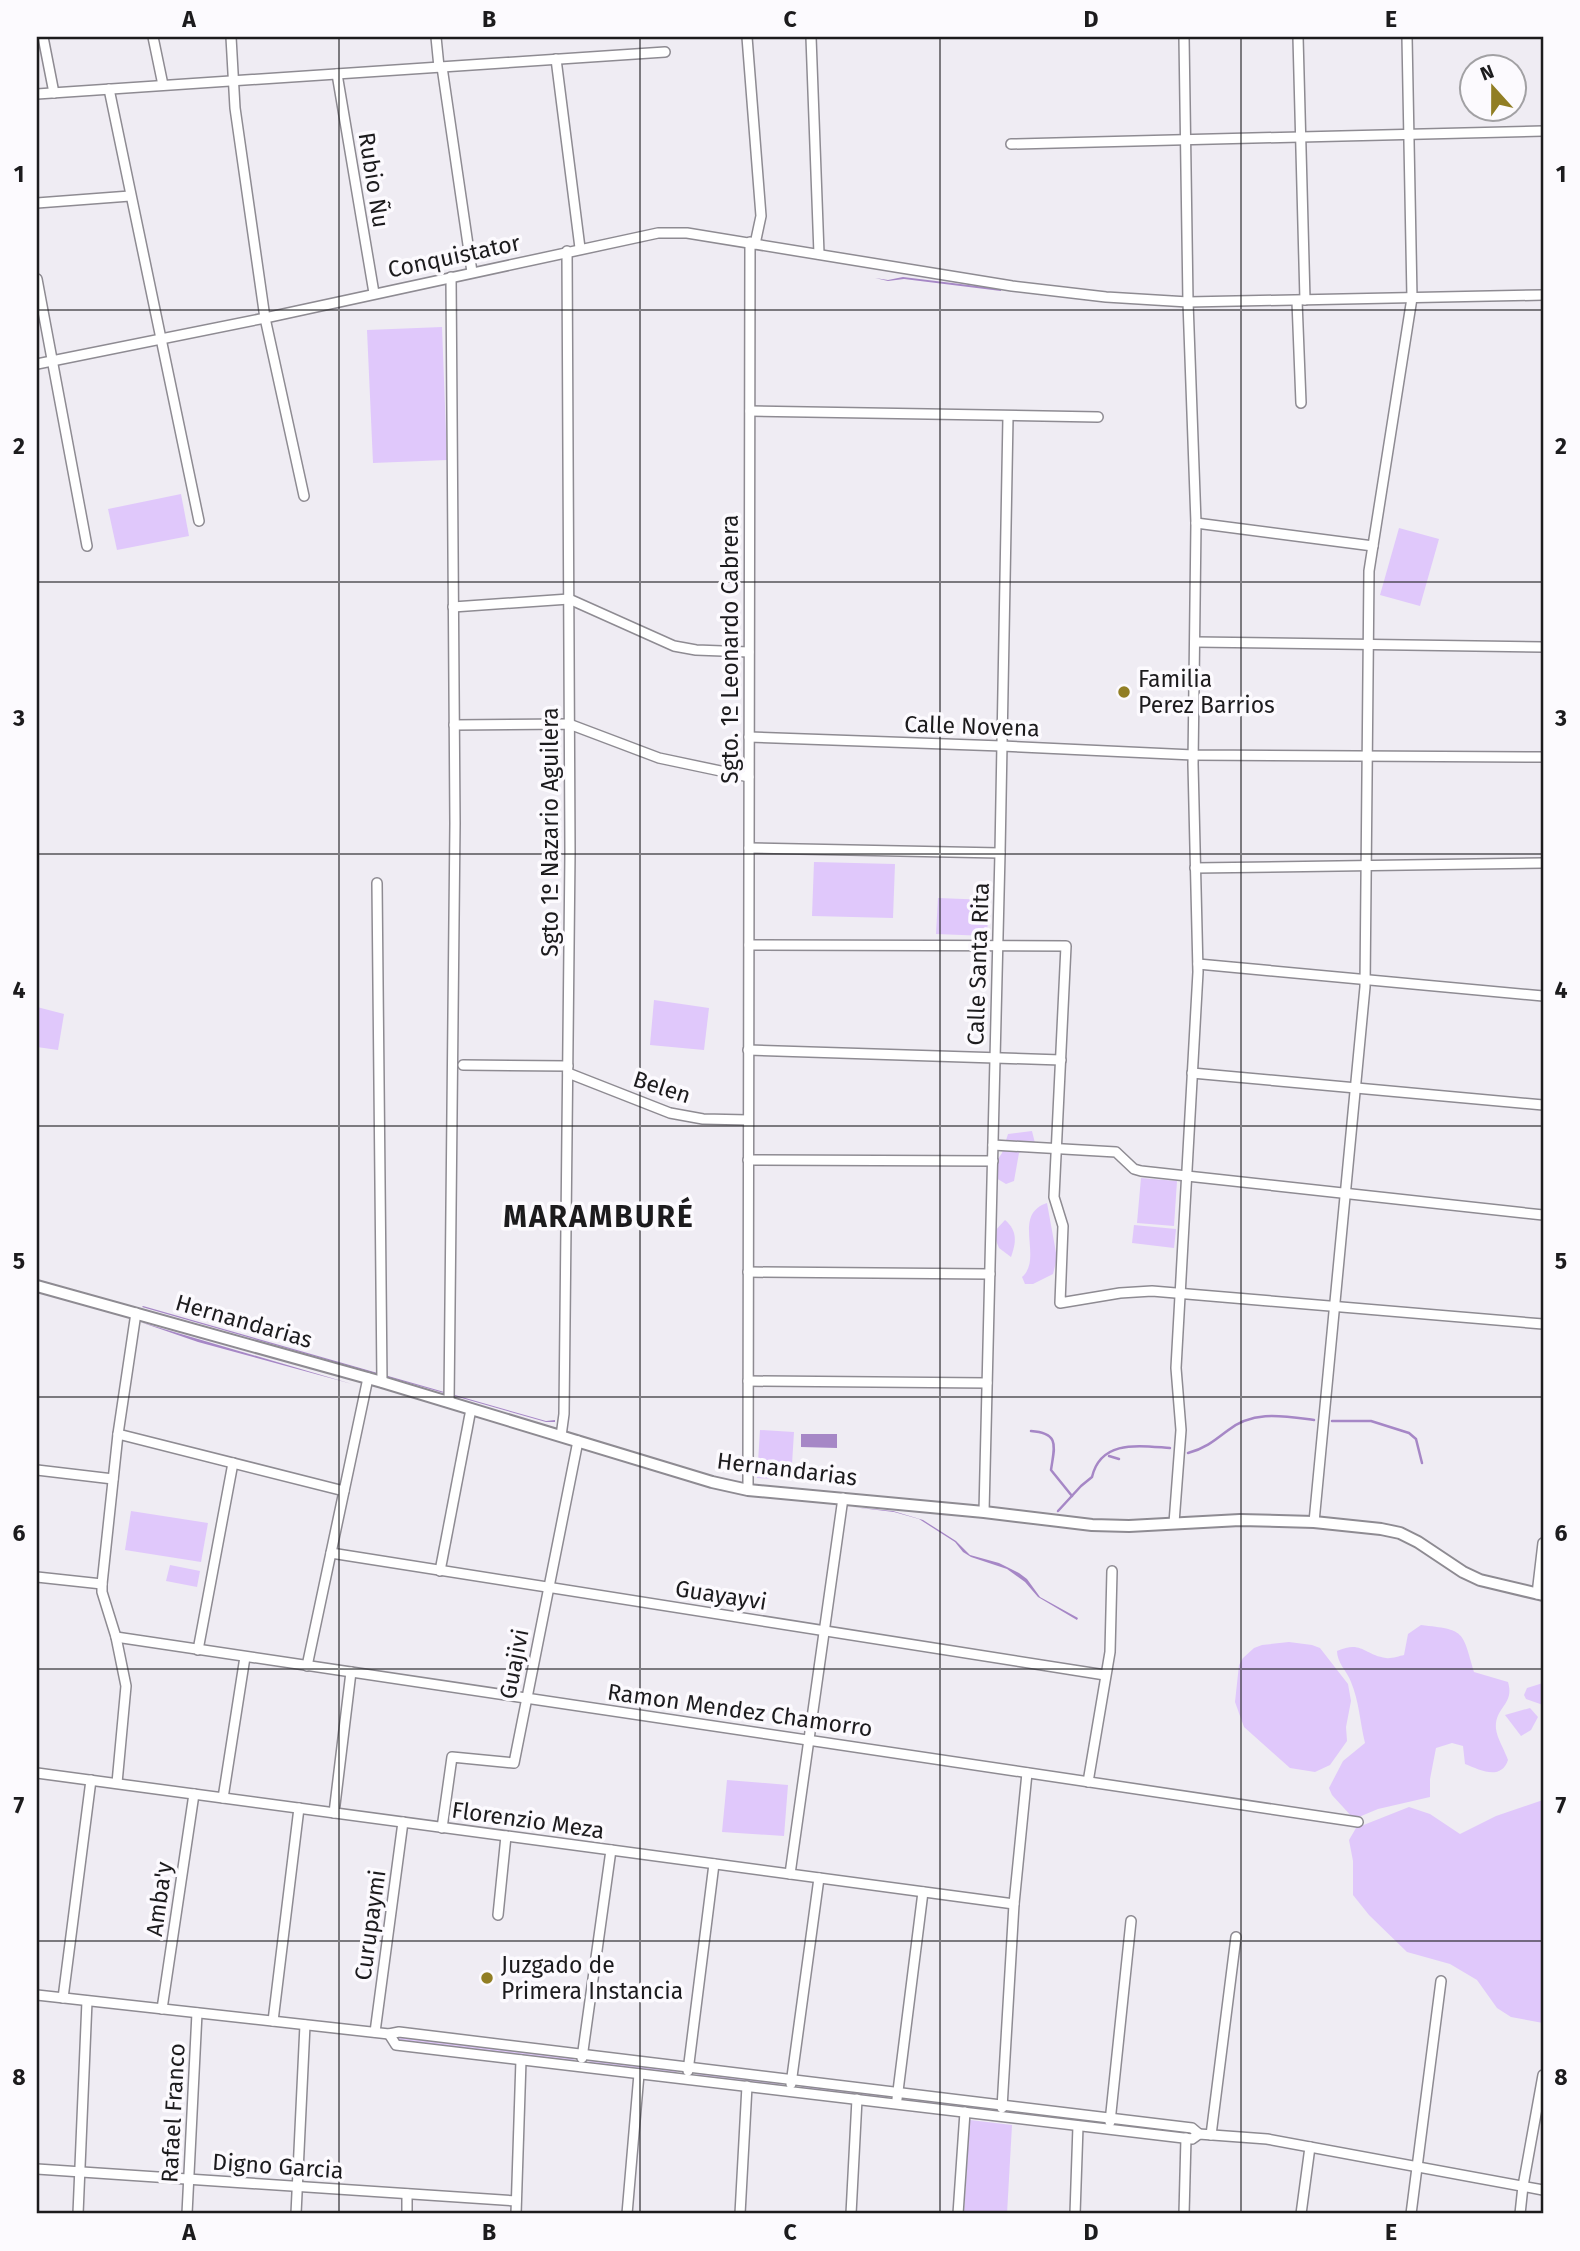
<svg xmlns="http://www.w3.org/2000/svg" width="1580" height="2251" font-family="'Fira Sans',sans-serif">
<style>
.green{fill:#e0c8fb}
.water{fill:#a687c6}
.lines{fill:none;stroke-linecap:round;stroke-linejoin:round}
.stream{stroke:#a687c6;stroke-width:2.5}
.minor-casing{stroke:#8e8b92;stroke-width:12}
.tertiary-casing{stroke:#8e8b92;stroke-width:14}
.minor{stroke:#fff;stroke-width:9}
.tertiary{stroke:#fff;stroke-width:10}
.grid{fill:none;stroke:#1c1b1d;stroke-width:2;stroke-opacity:0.55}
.poi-dot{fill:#917e24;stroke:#fcfafe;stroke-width:2.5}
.labels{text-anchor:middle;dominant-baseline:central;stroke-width:7;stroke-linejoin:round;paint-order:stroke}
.street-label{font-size:23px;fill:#1c1b1d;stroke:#fcfafe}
.poi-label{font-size:23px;fill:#1c1b1d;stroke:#fcfafe;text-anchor:start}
.district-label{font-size:30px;font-weight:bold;letter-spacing:2px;fill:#1c1b1d;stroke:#fcfafe}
.neatline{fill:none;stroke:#1c1b1d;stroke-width:2.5}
.grid-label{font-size:23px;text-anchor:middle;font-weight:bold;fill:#1c1b1d}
</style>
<rect width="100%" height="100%" fill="#efecf3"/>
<!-- green -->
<g class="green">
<polygon points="442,327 447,460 373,463 367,330"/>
<polygon points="181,494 189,536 117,550 108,509"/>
<polygon points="1399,528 1439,539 1420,606 1380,595"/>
<polygon points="814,862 895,864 893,918 812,916"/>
<polygon points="938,898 989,900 987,936 936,934"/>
<polygon points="654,1000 709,1008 704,1050 650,1045"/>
<polygon points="37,1007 64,1014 58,1050 37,1047"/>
<polygon points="1032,1131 1035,1143 1030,1148 1019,1153 1014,1181 1006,1184 996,1178 994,1165 1002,1153 1008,1134"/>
<polygon points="1141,1178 1177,1181 1174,1226 1137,1223"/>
<path d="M1047 1203 1057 1258 1053 1274 1033 1284H1025L1022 1277C1044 1258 1011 1215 1047 1203Z"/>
<path d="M1005 1220C1018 1231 1016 1243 1011 1257L999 1248 993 1233Z"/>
<polygon points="1134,1225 1176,1229 1174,1248 1132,1243"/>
<polygon points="760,1430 794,1432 791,1480 757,1478"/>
<polygon points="131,1511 208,1523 201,1562 125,1550"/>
<polygon points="170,1565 200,1571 197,1587 166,1581"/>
<path d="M1421 1625C1465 1630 1462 1630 1474 1672L1508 1682C1515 1705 1494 1707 1496 1729 1497 1738 1505 1751 1508 1760 1501 1781 1480 1770 1465 1764L1463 1746 1452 1743 1436 1748 1430 1779V1797L1378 1809 1354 1819 1332 1795 1329 1788 1343 1761 1365 1743C1360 1722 1359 1701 1351 1682 1347 1671 1337 1663 1337 1651 1362 1640 1364 1655 1386 1658 1391 1659 1399 1656 1404 1655L1408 1634Z"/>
<polygon points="1289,1642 1312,1645 1320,1648 1348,1684 1351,1701 1346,1727 1347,1741 1330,1765 1315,1772 1290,1768 1244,1727 1235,1702 1239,1665 1243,1658 1254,1648 1262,1645"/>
<polygon points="1543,1683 1543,1705 1526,1699 1524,1695 1527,1688"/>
<polygon points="1530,1708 1538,1717 1531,1730 1521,1736 1505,1715"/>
<polygon points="727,1780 788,1785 784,1836 722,1832"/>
<polygon points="1543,1800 1543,2023 1511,2017 1497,2008 1477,1980 1450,1964 1407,1952 1369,1915 1353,1895 1353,1861 1349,1840 1356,1828 1409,1807 1430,1814 1460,1834 1496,1816"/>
<polygon points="398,2037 573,2058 574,2059 573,2061 398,2040"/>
<polygon points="590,2059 676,2070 677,2071 676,2073 589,2063"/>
<polygon points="698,2072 782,2083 782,2085 697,2076"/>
<polygon points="801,2085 886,2095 887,2096 886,2098 801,2088"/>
<polygon points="906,2097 989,2107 990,2110 906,2101"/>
<polygon points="1014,2110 1101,2121 1102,2123 1014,2114"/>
<polygon points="970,2120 1012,2125 1007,2214 964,2214"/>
</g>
<!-- water -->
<g class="water">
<polygon points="903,277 1001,289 1001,291 904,279 888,281 875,278 888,280"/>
<polygon points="143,1306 546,1421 555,1420 555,1422 546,1422 142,1307"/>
<polygon points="140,1322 352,1384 198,1342"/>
<polygon points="801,1434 837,1434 837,1448 801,1447"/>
<polygon points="852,1507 893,1511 923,1520 956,1541 970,1555 999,1563 1019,1573 1027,1579 1040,1597 1078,1618 1077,1620 1038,1597 1025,1582 1007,1569 971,1557 963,1552 955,1542 919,1519 894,1512"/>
</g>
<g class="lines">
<!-- stream -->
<g class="stream">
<polyline points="1332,1421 1371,1421 1409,1433 1416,1439 1422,1463"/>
<path d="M1031 1431C1061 1433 1054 1448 1051 1470L1072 1496"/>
<path d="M1188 1453C1204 1449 1214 1441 1227 1431 1253 1410 1283 1416 1314 1420"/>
<polyline points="1109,1456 1119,1459"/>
<path d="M1058 1511 1081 1486 1092 1477C1101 1439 1140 1446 1170 1448"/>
</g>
<defs>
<g id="minor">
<polyline points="43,37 54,93"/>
<polyline points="153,37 163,85"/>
<polyline points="231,37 235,108 265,318 304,496"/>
<polyline points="436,37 439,67"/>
<polyline points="747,37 761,216 755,244"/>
<polyline points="811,37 819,254"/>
<polyline points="1298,37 1305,300"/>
<polyline points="556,59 580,248"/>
<polyline points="442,67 472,272"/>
<polyline points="337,74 374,293"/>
<polyline points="109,89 199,521"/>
<polyline points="37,94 665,52"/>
<polyline points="1011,144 1543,131"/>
<polyline points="37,203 130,196"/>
<polyline points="37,279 87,546"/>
<polyline points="1297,301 1301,403"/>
<polyline points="37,364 265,318 658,233 687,233 1012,286 1106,297 1188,302 1543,295"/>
<polyline points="750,411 1098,417"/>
<polyline points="1196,523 1373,546"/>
<polyline points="453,607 569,599 674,646 696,650 749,652"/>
<polyline points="1195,642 1543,647"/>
<polyline points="454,725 569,724 659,758 749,777"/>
<polyline points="749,737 1002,746 1193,755 1543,757"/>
<polyline points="749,848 1000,853"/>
<polyline points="1195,868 1543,863"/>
<polyline points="377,883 382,1382"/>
<polyline points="749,945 1066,946 1054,1197 1063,1226 1060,1303 1120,1293 1152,1291 1543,1324"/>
<polyline points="1198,964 1543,996"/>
<polyline points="748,1050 1061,1060"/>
<polyline points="463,1065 568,1066"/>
<polyline points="568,1073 670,1113 703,1119 748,1120"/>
<polyline points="1192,1073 1543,1105"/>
<polyline points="993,1145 1116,1152 1134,1169 1141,1171 1543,1215"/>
<polyline points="748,1160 993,1161"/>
<polyline points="748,1272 990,1274"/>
<polyline points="748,1381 987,1383"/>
<polyline points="449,1402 455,823 451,277"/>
<polyline points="118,1434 344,1491"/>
<polyline points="561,1436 564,1414 570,853 567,251"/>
<polyline points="37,1470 113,1479"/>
<polyline points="748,1490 750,242"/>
<polyline points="984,1512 1000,853 1008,417"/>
<polyline points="1314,1522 1365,987 1369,571 1412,298 1407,37"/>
<polyline points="1174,1523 1181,1430 1176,1368 1198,972 1193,764 1196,523 1188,302 1184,37"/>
<polyline points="331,1553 1105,1675"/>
<polyline points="440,1571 471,1409"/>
<polyline points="37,1577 102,1584"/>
<polyline points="1537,1594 1543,1543"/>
<polyline points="116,1637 1358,1822"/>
<polyline points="198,1650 233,1463"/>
<polyline points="307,1666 368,1378"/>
<polyline points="37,1773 1014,1904"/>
<polyline points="1088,1782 1110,1652 1112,1571"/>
<polyline points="117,1783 126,1686 116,1637 102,1592 102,1584 118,1434 136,1313"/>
<polyline points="223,1798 245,1657"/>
<polyline points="334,1813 351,1672"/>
<polyline points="442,1828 452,1757 514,1763 578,1441"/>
<polyline points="790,1874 843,1498"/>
<polyline points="498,1915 506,1836"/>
<polyline points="37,1995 389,2034 399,2032 1192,2128 1199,2134"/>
<polyline points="63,1998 91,1780"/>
<polyline points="162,2009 194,1794"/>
<polyline points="273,2021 299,1808"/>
<polyline points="375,2032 403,1822"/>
<polyline points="389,2034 396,2045 1192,2139 1199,2134 1267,2139 1543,2190"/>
<polyline points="582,2058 611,1850"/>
<polyline points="688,2071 714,1864"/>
<polyline points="791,2084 819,1878"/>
<polyline points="897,2099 923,1892"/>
<polyline points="1002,2108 1014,1904 1027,1773"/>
<polyline points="1110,2122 1131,1921"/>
<polyline points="1211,2135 1236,1937"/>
<polyline points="37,2169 516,2201"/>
<polyline points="78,2214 87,2001"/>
<polyline points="187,2214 197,2013"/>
<polyline points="296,2214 305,2025"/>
<polyline points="407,2214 407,2194"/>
<polyline points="516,2214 521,2060"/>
<polyline points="627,2214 639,2074"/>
<polyline points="740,2214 747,2086"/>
<polyline points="851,2214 857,2099"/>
<polyline points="958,2214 965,2112"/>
<polyline points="1075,2214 1078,2126"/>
<polyline points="1184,2214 1186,2138"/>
<polyline points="1301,2214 1310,2147"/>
<polyline points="1411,2214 1441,1981"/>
<polyline points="1520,2214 1523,2186 1543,2075"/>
</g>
<polyline id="tertiary" points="37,1286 382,1382 712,1482 748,1490 984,1512 1092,1525 1129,1526 1240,1520 1314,1522 1381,1529 1400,1533 1418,1542 1463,1572 1480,1580 1543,1595"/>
</defs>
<!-- minor casing -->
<use href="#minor" class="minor-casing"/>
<!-- tertiary casing -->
<use href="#tertiary" class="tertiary-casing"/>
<!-- minor -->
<use href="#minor" class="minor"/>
<!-- tertiary -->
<use href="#tertiary" class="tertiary"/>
</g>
<!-- grid -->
<path class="grid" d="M339 37V2214M640 37V2214M940 37V2214M1241 37V2214M37 310H1543M37 582H1543M37 854H1543M37 1126H1543M37 1397H1543M37 1669H1543M37 1941H1543"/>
<!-- markers -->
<g class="poi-dot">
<circle cx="1124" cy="692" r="7"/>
<circle cx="487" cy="1978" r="7"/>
</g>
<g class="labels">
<!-- street labels -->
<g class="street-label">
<text transform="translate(374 180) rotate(81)">Rubio Ñu</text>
<text transform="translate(454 256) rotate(-12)">Conquistator</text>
<text transform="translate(730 649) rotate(-90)">Sgto. 1º Leonardo Cabrera</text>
<text transform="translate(972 726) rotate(2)">Calle Novena</text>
<text transform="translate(550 832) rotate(-90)">Sgto 1º Nazario Aguilera</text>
<text transform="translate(978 964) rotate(-88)">Calle Santa Rita</text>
<text transform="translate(662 1087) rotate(18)">Belen</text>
<text transform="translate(244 1321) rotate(16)">Hernandarias</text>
<text transform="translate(787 1469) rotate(7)">Hernandarias</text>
<text transform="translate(721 1595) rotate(9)">Guayayvi</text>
<text transform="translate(514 1664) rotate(-79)">Guajivi</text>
<text transform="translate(740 1710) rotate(8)">Ramon Mendez Chamorro</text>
<text transform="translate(528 1820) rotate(8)">Florenzio Meza</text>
<text transform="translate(159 1899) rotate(-82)">Amba'y</text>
<text transform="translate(370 1925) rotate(-82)">Curupaymi</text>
<text transform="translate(173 2113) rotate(-87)">Rafael Franco</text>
<text transform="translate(278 2166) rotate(4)">Digno Garcia</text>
</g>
<!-- poi labels -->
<g class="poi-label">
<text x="1138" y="679">Familia<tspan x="1138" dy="26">Perez Barrios</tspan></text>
<text x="501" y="1965">Juzgado de<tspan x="501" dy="26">Primera Instancia</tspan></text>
</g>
<!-- district labels -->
<g class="district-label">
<text x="599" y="1217">MARAMBURÉ</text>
</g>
</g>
<!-- border -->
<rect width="1580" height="2251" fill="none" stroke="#fcfafe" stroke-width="77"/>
<!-- north arrow -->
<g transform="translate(1493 88) rotate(339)"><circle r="33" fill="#fcfafe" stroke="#a2a1a4" stroke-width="2"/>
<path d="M0-5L12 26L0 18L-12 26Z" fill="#917e24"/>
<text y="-10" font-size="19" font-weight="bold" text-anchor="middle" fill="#1c1b1d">N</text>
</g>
<rect x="38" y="38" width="1504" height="2174" class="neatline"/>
<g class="grid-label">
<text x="189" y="27">A</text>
<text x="489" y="27">B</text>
<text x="790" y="27">C</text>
<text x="1091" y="27">D</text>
<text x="1391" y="27">E</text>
<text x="19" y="182">1</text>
<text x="1561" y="182">1</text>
<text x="19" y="454">2</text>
<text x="1561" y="454">2</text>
<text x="19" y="726">3</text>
<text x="1561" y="726">3</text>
<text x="19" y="998">4</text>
<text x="1561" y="998">4</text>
<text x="19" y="1269">5</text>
<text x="1561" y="1269">5</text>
<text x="19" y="1541">6</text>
<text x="1561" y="1541">6</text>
<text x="19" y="1813">7</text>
<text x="1561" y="1813">7</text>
<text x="19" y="2085">8</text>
<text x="1561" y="2085">8</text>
<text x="189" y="2240">A</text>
<text x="489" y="2240">B</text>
<text x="790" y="2240">C</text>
<text x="1091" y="2240">D</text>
<text x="1391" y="2240">E</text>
</g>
</svg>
